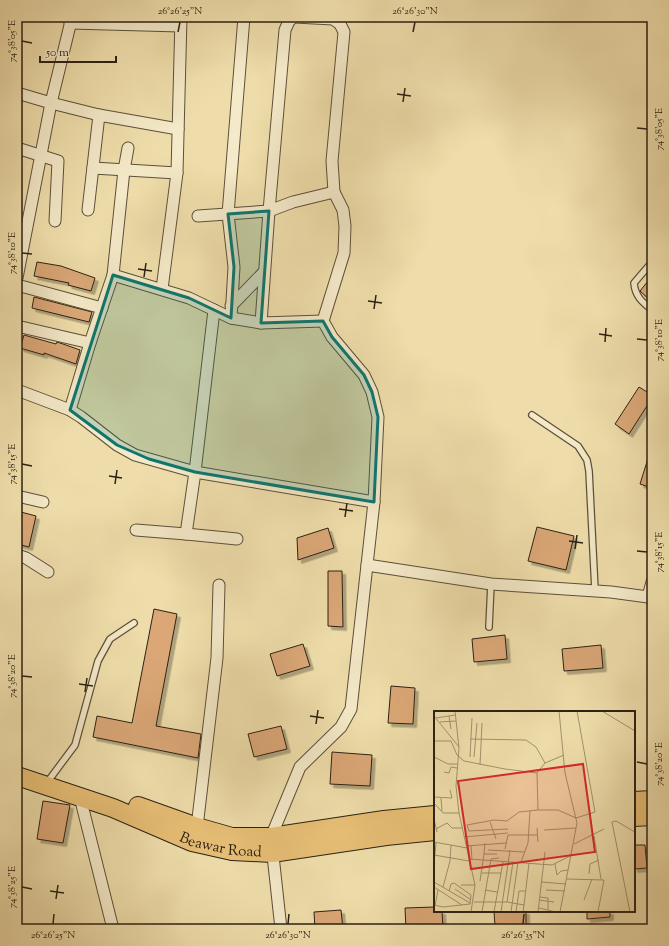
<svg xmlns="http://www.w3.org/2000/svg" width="669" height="946" font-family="'Sorts Mill Goudy',serif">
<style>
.building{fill:#dba777;stroke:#2c2113;filter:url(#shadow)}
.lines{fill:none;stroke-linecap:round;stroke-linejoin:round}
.lane-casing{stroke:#5c5039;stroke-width:8}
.street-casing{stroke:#5c5039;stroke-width:13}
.primary-casing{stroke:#2c2113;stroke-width:20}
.lane{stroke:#f4e9c8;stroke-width:5.5}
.street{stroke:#f4e9c8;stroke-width:11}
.primary{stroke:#e7be75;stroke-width:18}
.marked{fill:#0f766e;fill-opacity:0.2;stroke:#0f766e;stroke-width:3;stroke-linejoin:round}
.ticks{fill:none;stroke:#2c2113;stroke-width:1.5}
.labels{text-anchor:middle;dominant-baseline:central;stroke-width:3;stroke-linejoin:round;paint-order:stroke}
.street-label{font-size:15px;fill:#2c2113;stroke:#f4e9c8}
.inset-road{fill:none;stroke:#a0926e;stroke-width:1}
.view{fill:#d62828;fill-opacity:0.15;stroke:#d62828;stroke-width:2}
.inset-edge{fill:none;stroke:#2c2113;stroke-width:2}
.neatline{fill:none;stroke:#2c2113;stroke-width:1.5}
.ticks-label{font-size:10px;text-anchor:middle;fill:#2c2113}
</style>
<defs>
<filter id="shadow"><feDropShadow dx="3.5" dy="3.5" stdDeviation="0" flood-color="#0004"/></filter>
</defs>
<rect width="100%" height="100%" fill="#eda"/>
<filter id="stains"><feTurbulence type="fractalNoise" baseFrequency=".005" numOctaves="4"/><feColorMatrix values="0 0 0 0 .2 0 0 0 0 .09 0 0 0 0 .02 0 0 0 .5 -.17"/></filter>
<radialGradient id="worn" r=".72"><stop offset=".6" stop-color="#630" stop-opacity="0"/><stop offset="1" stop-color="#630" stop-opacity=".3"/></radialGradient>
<!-- building -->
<g class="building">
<polygon points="37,262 61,266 95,278 91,291 68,285 69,283 34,276"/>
<polygon points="652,276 652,302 640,291"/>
<polygon points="34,297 92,312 89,322 32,308"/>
<polygon points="24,335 56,344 57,342 63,344 80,350 76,364 44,353 44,355 20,348"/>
<polygon points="639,387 652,395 652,398 629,434 615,424"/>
<polygon points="650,452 652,453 652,488 640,484"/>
<polygon points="17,511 36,516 29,547 17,544"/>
<polygon points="537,527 574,536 566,570 528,561"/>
<polygon points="328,528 334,548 298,560 297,538"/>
<polygon points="328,571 342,571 343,627 328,626"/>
<polygon points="154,609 177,614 156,726 201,734 198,758 93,737 97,716 132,723"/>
<polygon points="505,635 507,659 474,662 472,639"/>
<polygon points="303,644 310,666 277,676 270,654"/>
<polygon points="601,645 603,668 564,671 562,649"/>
<polygon points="391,686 415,688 413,724 388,723"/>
<polygon points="281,726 287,749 254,757 248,734"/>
<polygon points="332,752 372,755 370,786 330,784"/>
<polygon points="43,801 70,805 63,843 37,839"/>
<polygon points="634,845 645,845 647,868 634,869"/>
<polygon points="435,907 435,911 442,911 443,929 406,929 405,908"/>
<polygon points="341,910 343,929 315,929 314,912"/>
<polygon points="494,911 526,911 526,925 495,926"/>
<polygon points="587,911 610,911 610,917 587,919"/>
</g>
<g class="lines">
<defs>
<g id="lane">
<path d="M652 262 634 283C635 296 642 302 652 310"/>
<polyline points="532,415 578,446 587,460 589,471 595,590"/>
<polyline points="489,627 491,584"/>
<polyline points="46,784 75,745 98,661 110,639 134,623"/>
</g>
<g id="street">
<polyline points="295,17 333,19 340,24 344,32 332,161 334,192 343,210 345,226 344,253 323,321 332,337 364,375 372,392 378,417 374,502 367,565"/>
<polyline points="70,23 180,26"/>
<polyline points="17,93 51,103 99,115"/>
<polyline points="17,148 58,161 55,221"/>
<polyline points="93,168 177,173"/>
<polyline points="88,210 99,115 178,129"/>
<polyline points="198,216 269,211 293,202 334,192"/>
<polyline points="113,275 189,298 231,318 261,323 323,321"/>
<polyline points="17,278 51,103 72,17"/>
<polyline points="17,285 102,308"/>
<polyline points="162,289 177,173 181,17"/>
<polyline points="231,306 264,272"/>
<polyline points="231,318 234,267 228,214 244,17"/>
<polyline points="261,323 269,211 285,30 289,21 294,17"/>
<polyline points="17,326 90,343"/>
<polyline points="17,390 70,410 81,417 117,445 135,455 195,472 374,502"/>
<polyline points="70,410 90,343 113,275 124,170 128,148"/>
<polyline points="17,496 43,502"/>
<polyline points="136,530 186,534 237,539"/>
<polyline points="186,534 195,472 214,310"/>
<polyline points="17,555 26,558 48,572"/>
<polyline points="652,582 648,597 652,599"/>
<polyline points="80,797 113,929"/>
<polyline points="197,827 217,658 219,585"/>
<polyline points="281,929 271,837 300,767 341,727 351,709 367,565 491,584 611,592 648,597"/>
</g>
<g id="primary">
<path id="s1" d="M17 776 113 808 192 842 232 851 272 853 386 836 435 831"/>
<polyline points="634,801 652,800"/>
<polyline points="138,806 197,827 232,837 271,837 384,820 435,815"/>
<polyline points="634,817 652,816"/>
</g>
</defs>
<!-- lane casing -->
<use href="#lane" class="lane-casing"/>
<!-- street casing -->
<use href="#street" class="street-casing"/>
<!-- primary casing -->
<use href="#primary" class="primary-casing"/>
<!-- lane -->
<use href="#lane" class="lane"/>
<!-- street -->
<use href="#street" class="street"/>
<!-- primary -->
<use href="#primary" class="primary"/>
</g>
<!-- marked area -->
<path class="marked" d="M269 211 261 323 323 321 332 337 364 375 372 392 378 417 374 502 195 472 149 459 117 445 70 410 113 275 189 298 231 318 234 267 228 214Z"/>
<!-- ticks -->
<path class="ticks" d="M178 32 180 22M413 32 415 22M22 41 32 43M397 94 411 96M403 102 405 88M637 128 647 129M22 253 32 254M138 269 152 271M144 277 146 263M368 301 382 303M374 309 376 295M599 334 612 336M637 339 647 340M605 342 606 328M22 464 32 466M109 476 122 478M115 484 117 470M339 509 353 511M345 517 347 503M569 541 583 543M575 549 577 535M637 551 647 552M22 676 32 677M79 684 93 686M85 692 87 678M310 716 324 718M316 724 318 710M637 762 647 764M22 887 32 889M50 891 64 893M56 899 58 885M53 924 54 914M288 924 289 914M523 924 524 914"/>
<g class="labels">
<!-- street labels -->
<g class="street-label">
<text stroke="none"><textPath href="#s1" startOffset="216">Beawar Road</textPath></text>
</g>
</g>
<!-- overview -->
<g transform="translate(434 711)">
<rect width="201" height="201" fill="#eda"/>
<path class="inset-road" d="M21 0 25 37 22 75 25 102 41 174 37 201M125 0 131 62 143 112 126 201M168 0 201 20M0 5 25 36M15 5 17 18M2 7 21 4M6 11 22 10M36 28 92 29 102 36 111 52M0 30H17M17 30 23 44 30 50 71 58 103 62 111 52 130 44M0 46 14 53H23M36 46 38 7M40 46 43 12M46 54 48 12M10 61 15 62 17 56 23 57M103 62 104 99H124L142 107 161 101 143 0M0 86 18 87 16 79M7 87 8 100M0 92 9 102H25M0 108 3 121M56 111 62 128M103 117 104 131M2 118 13 112 18 117H28M74 118 35 120 33 114 60 109 73 110 85 101 104 99M110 119 142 117M74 124H104M160 125 167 168M30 126 74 122M0 131 33 137M51 132 50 143H63M140 133 170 118M37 134 38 149M32 135 72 132M71 138 74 124M54 139 90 141M0 144 35 150M35 148 118 154 138 144M87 151 94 132 96 100M0 153 2 132M121 153 123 164 127 160 134 159M48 162H67M155 163 156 153 165 149M133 168 170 169 164 201M46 170 50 143M0 171 36 192M107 171 132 173M27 174H41M0 176 28 194M9 176 16 150 17 134M21 178 37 189M51 179 63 181M112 179 131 180M106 186 114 187V199M105 189 120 191M150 189 158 168M40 191H73L90 194 89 201M73 191 79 151M0 194 9 196 36 193 37 184 20 172 17 173 15 180M90 194 95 152M1 195 4 179M105 197 122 201M48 201 57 148 65 147M60 201 69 151M67 201 76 139M77 201 84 151M82 201 85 180H91M104 201 111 141M196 201 178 111 182 110 201 121"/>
<path class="view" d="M149 53 161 141 37 158 24 70Z"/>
<rect width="201" height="201" class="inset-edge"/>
</g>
<!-- margin -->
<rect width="669" height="946" fill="none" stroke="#eda" stroke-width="44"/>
<!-- scale -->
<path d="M40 56v6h76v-6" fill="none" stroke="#2c2113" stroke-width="2"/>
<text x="46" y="56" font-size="12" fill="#2c2113" stroke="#f4e9c8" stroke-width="3" paint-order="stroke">50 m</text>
<rect x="22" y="22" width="625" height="902" class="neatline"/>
<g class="ticks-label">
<text x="180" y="14">26°26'25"N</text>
<text x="415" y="14">26°26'30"N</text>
<text transform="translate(11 41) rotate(-90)" y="4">74°38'05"E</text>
<text transform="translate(658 129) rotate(-90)" y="4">74°38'05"E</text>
<text transform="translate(11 253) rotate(-90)" y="4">74°38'10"E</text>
<text transform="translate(658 340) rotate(-90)" y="4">74°38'10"E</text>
<text transform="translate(11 464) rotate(-90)" y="4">74°38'15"E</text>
<text transform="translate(658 552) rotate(-90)" y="4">74°38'15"E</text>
<text transform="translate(11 676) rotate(-90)" y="4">74°38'20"E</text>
<text transform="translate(658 764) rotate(-90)" y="4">74°38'20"E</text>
<text transform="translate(11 887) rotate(-90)" y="4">74°38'25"E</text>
<text x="53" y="938">26°26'25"N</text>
<text x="288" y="938">26°26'30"N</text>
<text x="523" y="938">26°26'35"N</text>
</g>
<rect width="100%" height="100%" filter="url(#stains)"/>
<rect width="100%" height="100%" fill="url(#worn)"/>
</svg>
